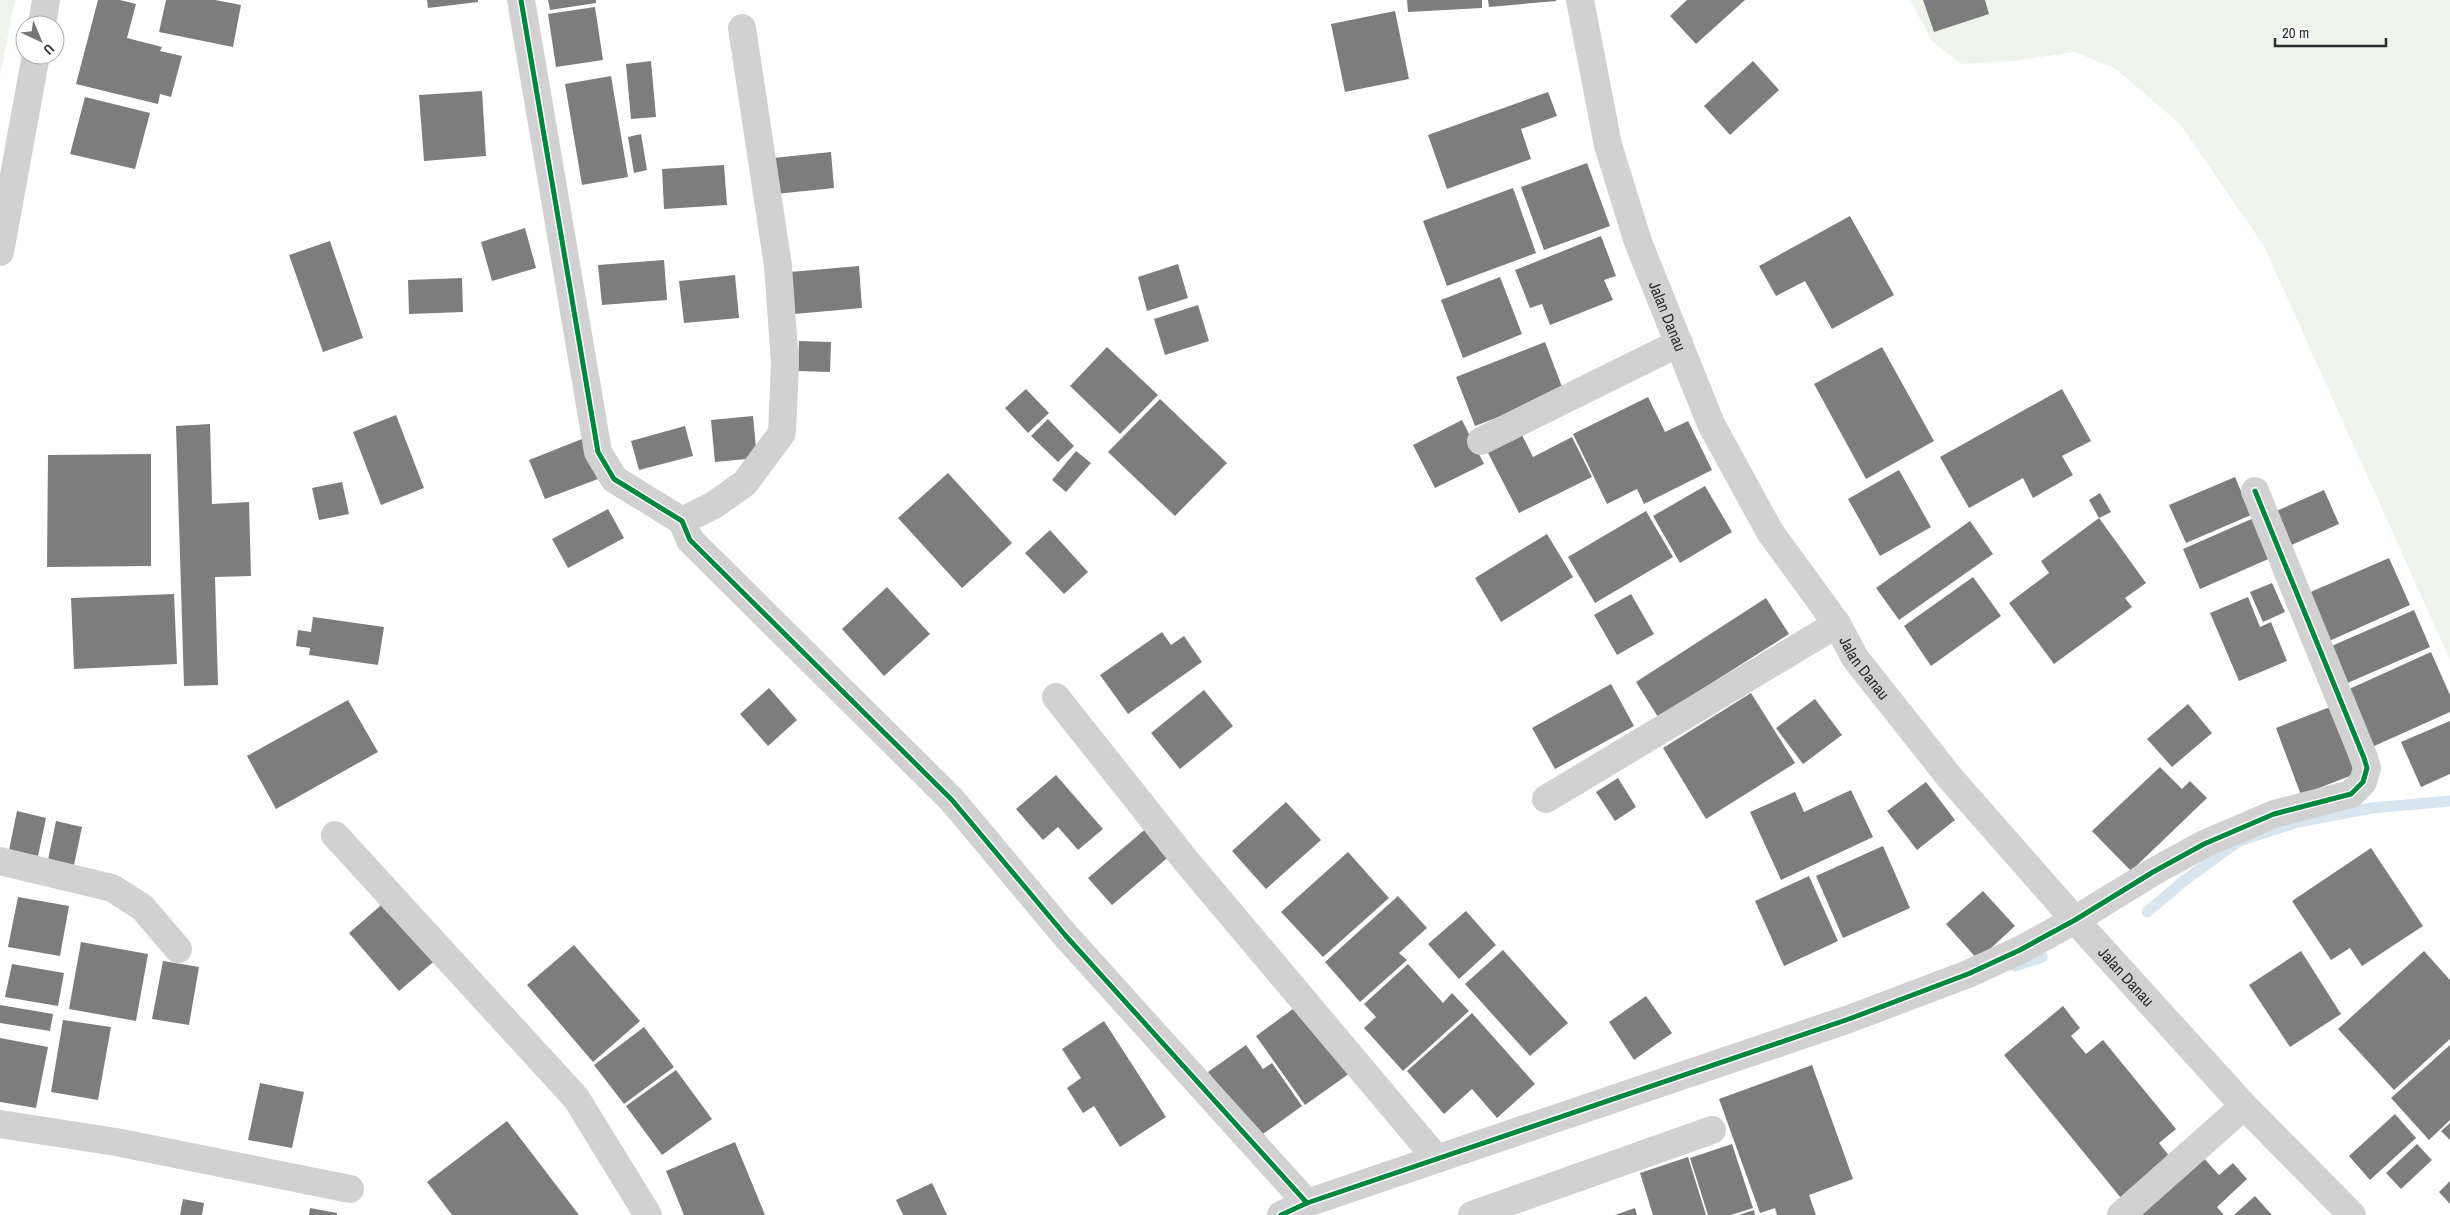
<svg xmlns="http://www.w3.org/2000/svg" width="2450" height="1215" font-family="'Archivo Narrow',sans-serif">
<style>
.green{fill:#eef3eb}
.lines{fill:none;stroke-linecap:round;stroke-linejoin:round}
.stream{stroke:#d8e4ee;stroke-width:11}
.building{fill:#7d7d7d}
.minor{stroke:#d1d1d1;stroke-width:28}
.cycleway-casing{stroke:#fff;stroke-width:8}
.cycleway{stroke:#00873e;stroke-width:5}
.labels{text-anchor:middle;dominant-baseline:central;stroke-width:5;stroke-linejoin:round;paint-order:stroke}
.street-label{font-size:16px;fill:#2c2c2c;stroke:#fff}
</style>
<rect width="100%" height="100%" fill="#fff"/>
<!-- green -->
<g class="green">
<polygon points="0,0 15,0 0,76"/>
<polygon points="1910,0 2450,0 2450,660 2264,246 2180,124 2116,69 2075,52 2013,61 1962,64 1932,41"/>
</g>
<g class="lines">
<!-- stream -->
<g class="stream">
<polyline points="2147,912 2185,880 2239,841 2298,822 2372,808 2450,801"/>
<polyline points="2015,966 2042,957"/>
</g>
</g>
<!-- building -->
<g class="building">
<polygon points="98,0 120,0 136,4 127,38 162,47 160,51 182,56 171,97 160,94 158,104 76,84"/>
<polygon points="166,0 215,0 241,5 233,47 159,32"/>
<polygon points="427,0 478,0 478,2 428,8"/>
<polygon points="548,0 596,0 596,3 550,10"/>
<polygon points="1407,0 1482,0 1482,8 1408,12"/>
<polygon points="1488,0 1556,0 1556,1 1489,7"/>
<polygon points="1687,0 1745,0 1696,44 1670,16"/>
<polygon points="1923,0 1985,0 1989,14 1934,32"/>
<polygon points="595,7 603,60 556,67 548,14"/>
<polygon points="1395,11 1409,79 1345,92 1331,24"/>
<polygon points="651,61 656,117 631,119 626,64"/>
<polygon points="1753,61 1779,90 1730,135 1704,106"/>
<polygon points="611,76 628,177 582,185 565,84"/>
<polygon points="482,91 486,156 424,161 419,95"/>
<polygon points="1548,92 1557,116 1521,129 1531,159 1447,189 1428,135"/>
<polygon points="85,97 150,113 135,169 70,154"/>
<polygon points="641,134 647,170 634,173 628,137"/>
<polygon points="831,152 834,188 776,194 773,158"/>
<polygon points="1587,163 1610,226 1544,250 1521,187"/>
<polygon points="724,165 727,205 664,209 662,169"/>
<polygon points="1513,188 1536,253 1447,286 1423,221"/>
<polygon points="1850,216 1894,295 1832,329 1805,281 1776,296 1759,266"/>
<polygon points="525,228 536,268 492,281 481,242"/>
<polygon points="1601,236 1616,276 1604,280 1613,300 1550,325 1542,304 1530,308 1515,270"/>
<polygon points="330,241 363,338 323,352 289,255"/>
<polygon points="664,260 667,300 602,305 598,265"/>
<polygon points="1178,264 1188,298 1147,311 1138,277"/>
<polygon points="859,266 862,308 794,314 790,272"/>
<polygon points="735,275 739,318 684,323 679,281"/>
<polygon points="1500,277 1522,334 1463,358 1441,300"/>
<polygon points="462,278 463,312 409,314 408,280"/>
<polygon points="1198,305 1209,341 1165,355 1154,319"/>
<polygon points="799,341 831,342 830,372 798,371"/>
<polygon points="1545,342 1564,392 1475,426 1456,377"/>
<polygon points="1107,347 1158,395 1120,434 1070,386"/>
<polygon points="1882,347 1934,441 1866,479 1814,384"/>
<polygon points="1026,389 1049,413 1028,433 1005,408"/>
<polygon points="2062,389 2091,441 2062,456 2073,475 2033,498 2023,478 1969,508 1940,457"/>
<polygon points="1648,397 1665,432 1688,421 1712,470 1644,504 1637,489 1607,504 1573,434"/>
<polygon points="1160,399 1227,463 1175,516 1108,452"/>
<polygon points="396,415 424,488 381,505 353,432"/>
<polygon points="753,416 757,458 715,462 711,420"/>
<polygon points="1048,419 1074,446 1058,462 1031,436"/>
<polygon points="1462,420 1484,464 1435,488 1413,445"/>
<polygon points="210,424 212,504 249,502 251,576 215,577 218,685 184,686 176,426"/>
<polygon points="685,426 693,456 639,470 631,441"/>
<polygon points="1520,431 1533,457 1572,437 1592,477 1519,513 1486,449"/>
<polygon points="582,439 598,479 545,499 529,460"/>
<polygon points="1076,451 1091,463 1066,492 1052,480"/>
<polygon points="151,454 151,566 47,567 48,455"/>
<polygon points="1899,470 1931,527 1880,556 1848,499"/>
<polygon points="948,473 1012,543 962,588 898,518"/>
<polygon points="2235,477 2251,515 2186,543 2169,505"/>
<polygon points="342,482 349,514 319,520 312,488"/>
<polygon points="1705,486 1732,532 1680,563 1653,516"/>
<polygon points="2324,490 2339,524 2287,547 2272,513"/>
<polygon points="2100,493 2111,512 2099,518 2146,583 2125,598 2132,607 2054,664 2009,603 2049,573 2041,561 2099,518 2089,500"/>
<polygon points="608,509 624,538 568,568 552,539"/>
<polygon points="1646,511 1673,557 1595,603 1568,557"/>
<polygon points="2256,517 2273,557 2200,589 2183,549"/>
<polygon points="1970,521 1993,554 1899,620 1876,588"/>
<polygon points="1050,530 1088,572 1064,594 1025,553"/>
<polygon points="1547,534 1573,577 1501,622 1475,578"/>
<polygon points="2389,558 2410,605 2327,642 2306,594"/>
<polygon points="1973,577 2001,616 1931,666 1904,626"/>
<polygon points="2272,583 2285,612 2263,622 2250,592"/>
<polygon points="887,587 930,634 884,676 842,629"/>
<polygon points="174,594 177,664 74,669 71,598"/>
<polygon points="1631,594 1654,634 1617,655 1594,615"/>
<polygon points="2248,597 2260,627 2271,622 2287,661 2239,681 2210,613"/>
<polygon points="1766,598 1789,634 1658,717 1636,682"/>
<polygon points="2414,610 2430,647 2343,685 2327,648"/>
<polygon points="313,617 384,627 378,665 309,655 310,648 296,646 298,630 311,632"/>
<polygon points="1162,632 1171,645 1184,636 1202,662 1128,714 1100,675"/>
<polygon points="2431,652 2450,695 2450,712 2372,747 2347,690"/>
<polygon points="1611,684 1634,726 1555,769 1532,728"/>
<polygon points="769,688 797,720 768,746 740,714"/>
<polygon points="1204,690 1233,726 1180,769 1151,733"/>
<polygon points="1751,693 1795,763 1706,819 1663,748"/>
<polygon points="1815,699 1842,735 1803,764 1776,728"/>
<polygon points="348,700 378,752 276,809 247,756"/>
<polygon points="2188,704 2212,733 2172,767 2147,739"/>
<polygon points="2330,707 2355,774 2301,795 2276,728"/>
<polygon points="2450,721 2450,774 2421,787 2401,742"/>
<polygon points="2160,767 2182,789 2190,781 2207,798 2131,871 2092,831"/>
<polygon points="1056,775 1103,829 1078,850 1058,827 1043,840 1016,809"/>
<polygon points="1618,778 1636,807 1615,821 1596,792"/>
<polygon points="1926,782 1955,820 1917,850 1887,811"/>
<polygon points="1851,790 1873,837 1781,880 1750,812 1795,792 1804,812"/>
<polygon points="1286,802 1321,840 1266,889 1232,851"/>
<polygon points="17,811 46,818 38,856 9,850"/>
<polygon points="56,821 82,827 74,865 48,860"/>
<polygon points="1149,826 1172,854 1112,905 1088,878"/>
<polygon points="1883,846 1910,908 1843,938 1816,876"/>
<polygon points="2371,848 2423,926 2362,966 2350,948 2331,960 2292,901"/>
<polygon points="1348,852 1389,898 1323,957 1281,912"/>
<polygon points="1809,876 1838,941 1784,966 1755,901"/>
<polygon points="1983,891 2015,926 1978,960 1946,924"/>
<polygon points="1398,896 1427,928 1399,953 1407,960 1360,1002 1325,962"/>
<polygon points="18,897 69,906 60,956 8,947"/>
<polygon points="387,900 438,958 399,991 349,933"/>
<polygon points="1466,911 1496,945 1459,979 1428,944"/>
<polygon points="81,942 148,954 136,1021 69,1009"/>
<polygon points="574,945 640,1021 593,1062 527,985"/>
<polygon points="1503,950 1568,1023 1530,1056 1465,984"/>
<polygon points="2301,951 2341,1014 2290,1047 2249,985"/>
<polygon points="2424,951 2450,980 2450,1039 2394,1090 2338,1029"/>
<polygon points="163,961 199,967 189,1025 152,1019"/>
<polygon points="12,964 64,973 58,1006 5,997"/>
<polygon points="1408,964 1443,1003 1452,993 1469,1011 1403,1071 1364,1028 1376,1017 1364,1004"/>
<polygon points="1646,996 1672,1033 1634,1060 1609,1022"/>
<polygon points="1301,1003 1350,1073 1305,1105 1256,1036"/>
<polygon points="0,1005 53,1014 50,1031 0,1023"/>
<polygon points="2063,1006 2080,1028 2071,1036 2086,1054 2103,1040 2176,1129 2159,1143 2170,1157 2121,1198 2004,1055"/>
<polygon points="1472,1013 1535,1084 1497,1118 1472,1089 1444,1114 1407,1071"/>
<polygon points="63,1020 111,1027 98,1100 51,1092"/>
<polygon points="1104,1021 1166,1117 1120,1147 1094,1106 1083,1113 1067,1088 1081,1078 1062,1049"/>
<polygon points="644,1027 674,1067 624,1104 594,1065"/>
<polygon points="0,1038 48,1047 36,1108 0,1102"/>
<polygon points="1246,1045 1263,1069 1272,1063 1302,1106 1256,1139 1208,1072"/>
<polygon points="2450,1045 2450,1120 2429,1140 2391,1098"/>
<polygon points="1812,1065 1853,1179 1809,1195 1816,1215 1777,1215 1775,1208 1760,1213 1719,1099"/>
<polygon points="676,1070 712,1119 662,1155 626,1106"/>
<polygon points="260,1083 304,1092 292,1148 248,1140"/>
<polygon points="2395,1114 2416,1138 2370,1180 2349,1156"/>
<polygon points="507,1121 579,1215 452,1215 427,1182"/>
<polygon points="2450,1123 2450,1140 2441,1131"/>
<polygon points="735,1142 765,1215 684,1215 666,1171"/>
<polygon points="1732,1144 1753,1208 1731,1215 1708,1215 1690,1158"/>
<polygon points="2417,1144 2432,1160 2401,1189 2386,1173"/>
<polygon points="2201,1155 2219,1175 2233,1163 2247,1179 2217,1207 2224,1215 2135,1215"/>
<polygon points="1688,1157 1706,1215 1653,1215 1640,1173"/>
<polygon points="2450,1181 2450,1204 2439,1192"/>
<polygon points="932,1183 947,1215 903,1215 896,1200"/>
<polygon points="2255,1196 2272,1215 2234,1215"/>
<polygon points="183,1199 204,1203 202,1215 180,1215"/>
<polygon points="310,1208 337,1213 337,1215 309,1215"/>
<polygon points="1635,1208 1637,1215 1615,1215"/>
<polygon points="1754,1210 1755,1215 1739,1215"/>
</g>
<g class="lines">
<!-- minor -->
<g class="minor">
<polyline points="521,0 598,452 614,479 682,521 690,540 952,800 1065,935 1307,1203"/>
<path id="s1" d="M1580 0 1608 145 1638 242 1711 424 1770 532 1837 624 1855 658 1951 779 2075 920 2244 1106 2352 1215"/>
<polyline points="42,25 46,0"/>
<polyline points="0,252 36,55"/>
<polyline points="1481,441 1679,343"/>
<polyline points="682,521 714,505 745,483 782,433 785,363 778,266 742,28"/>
<polyline points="1056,697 1187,862 1437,1159"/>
<polyline points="1546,799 1837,624"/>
<polyline points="335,835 576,1098 648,1215"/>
<polyline points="0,861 112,888 142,907 178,949"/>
<polyline points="0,1124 116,1142 350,1189"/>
<polyline points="1281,1215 1307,1203 1849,1019 1968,974 2020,950 2075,920 2153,872 2204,844 2274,814 2351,794 2363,782 2367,768 2364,758 2255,491"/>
<polyline points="1472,1215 1712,1130"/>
<polyline points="2121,1215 2244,1106"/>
</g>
<defs>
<g id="cycleway">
<polyline points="521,0 598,452 614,479 682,521 690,540 952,800 1065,935 1307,1203"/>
<polyline points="1281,1215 1307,1203 1849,1019 1968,974 2020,950 2075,920 2153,872 2204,844 2274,814 2351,794 2363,782 2367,768 2364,758 2255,491"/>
</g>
</defs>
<!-- cycleway casing -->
<use href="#cycleway" class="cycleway-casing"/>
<!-- cycleway -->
<use href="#cycleway" class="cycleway"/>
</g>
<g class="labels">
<!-- street labels -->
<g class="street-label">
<text stroke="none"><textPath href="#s1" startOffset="329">Jalan Danau</textPath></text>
<text stroke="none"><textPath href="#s1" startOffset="734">Jalan Danau</textPath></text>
<text stroke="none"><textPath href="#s1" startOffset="1139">Jalan Danau</textPath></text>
</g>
</g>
<!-- north arrow -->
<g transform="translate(40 40) rotate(136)"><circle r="24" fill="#ffffff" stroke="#ababab"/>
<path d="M0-4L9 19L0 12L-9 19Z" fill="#767676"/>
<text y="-8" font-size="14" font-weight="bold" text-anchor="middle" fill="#2c2c2c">U</text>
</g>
<!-- scale -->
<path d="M2275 38v8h111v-8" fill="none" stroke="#2c2c2c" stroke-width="2.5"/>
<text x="2282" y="38" font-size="15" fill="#2c2c2c" stroke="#ffffff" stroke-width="4" paint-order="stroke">20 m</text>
</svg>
